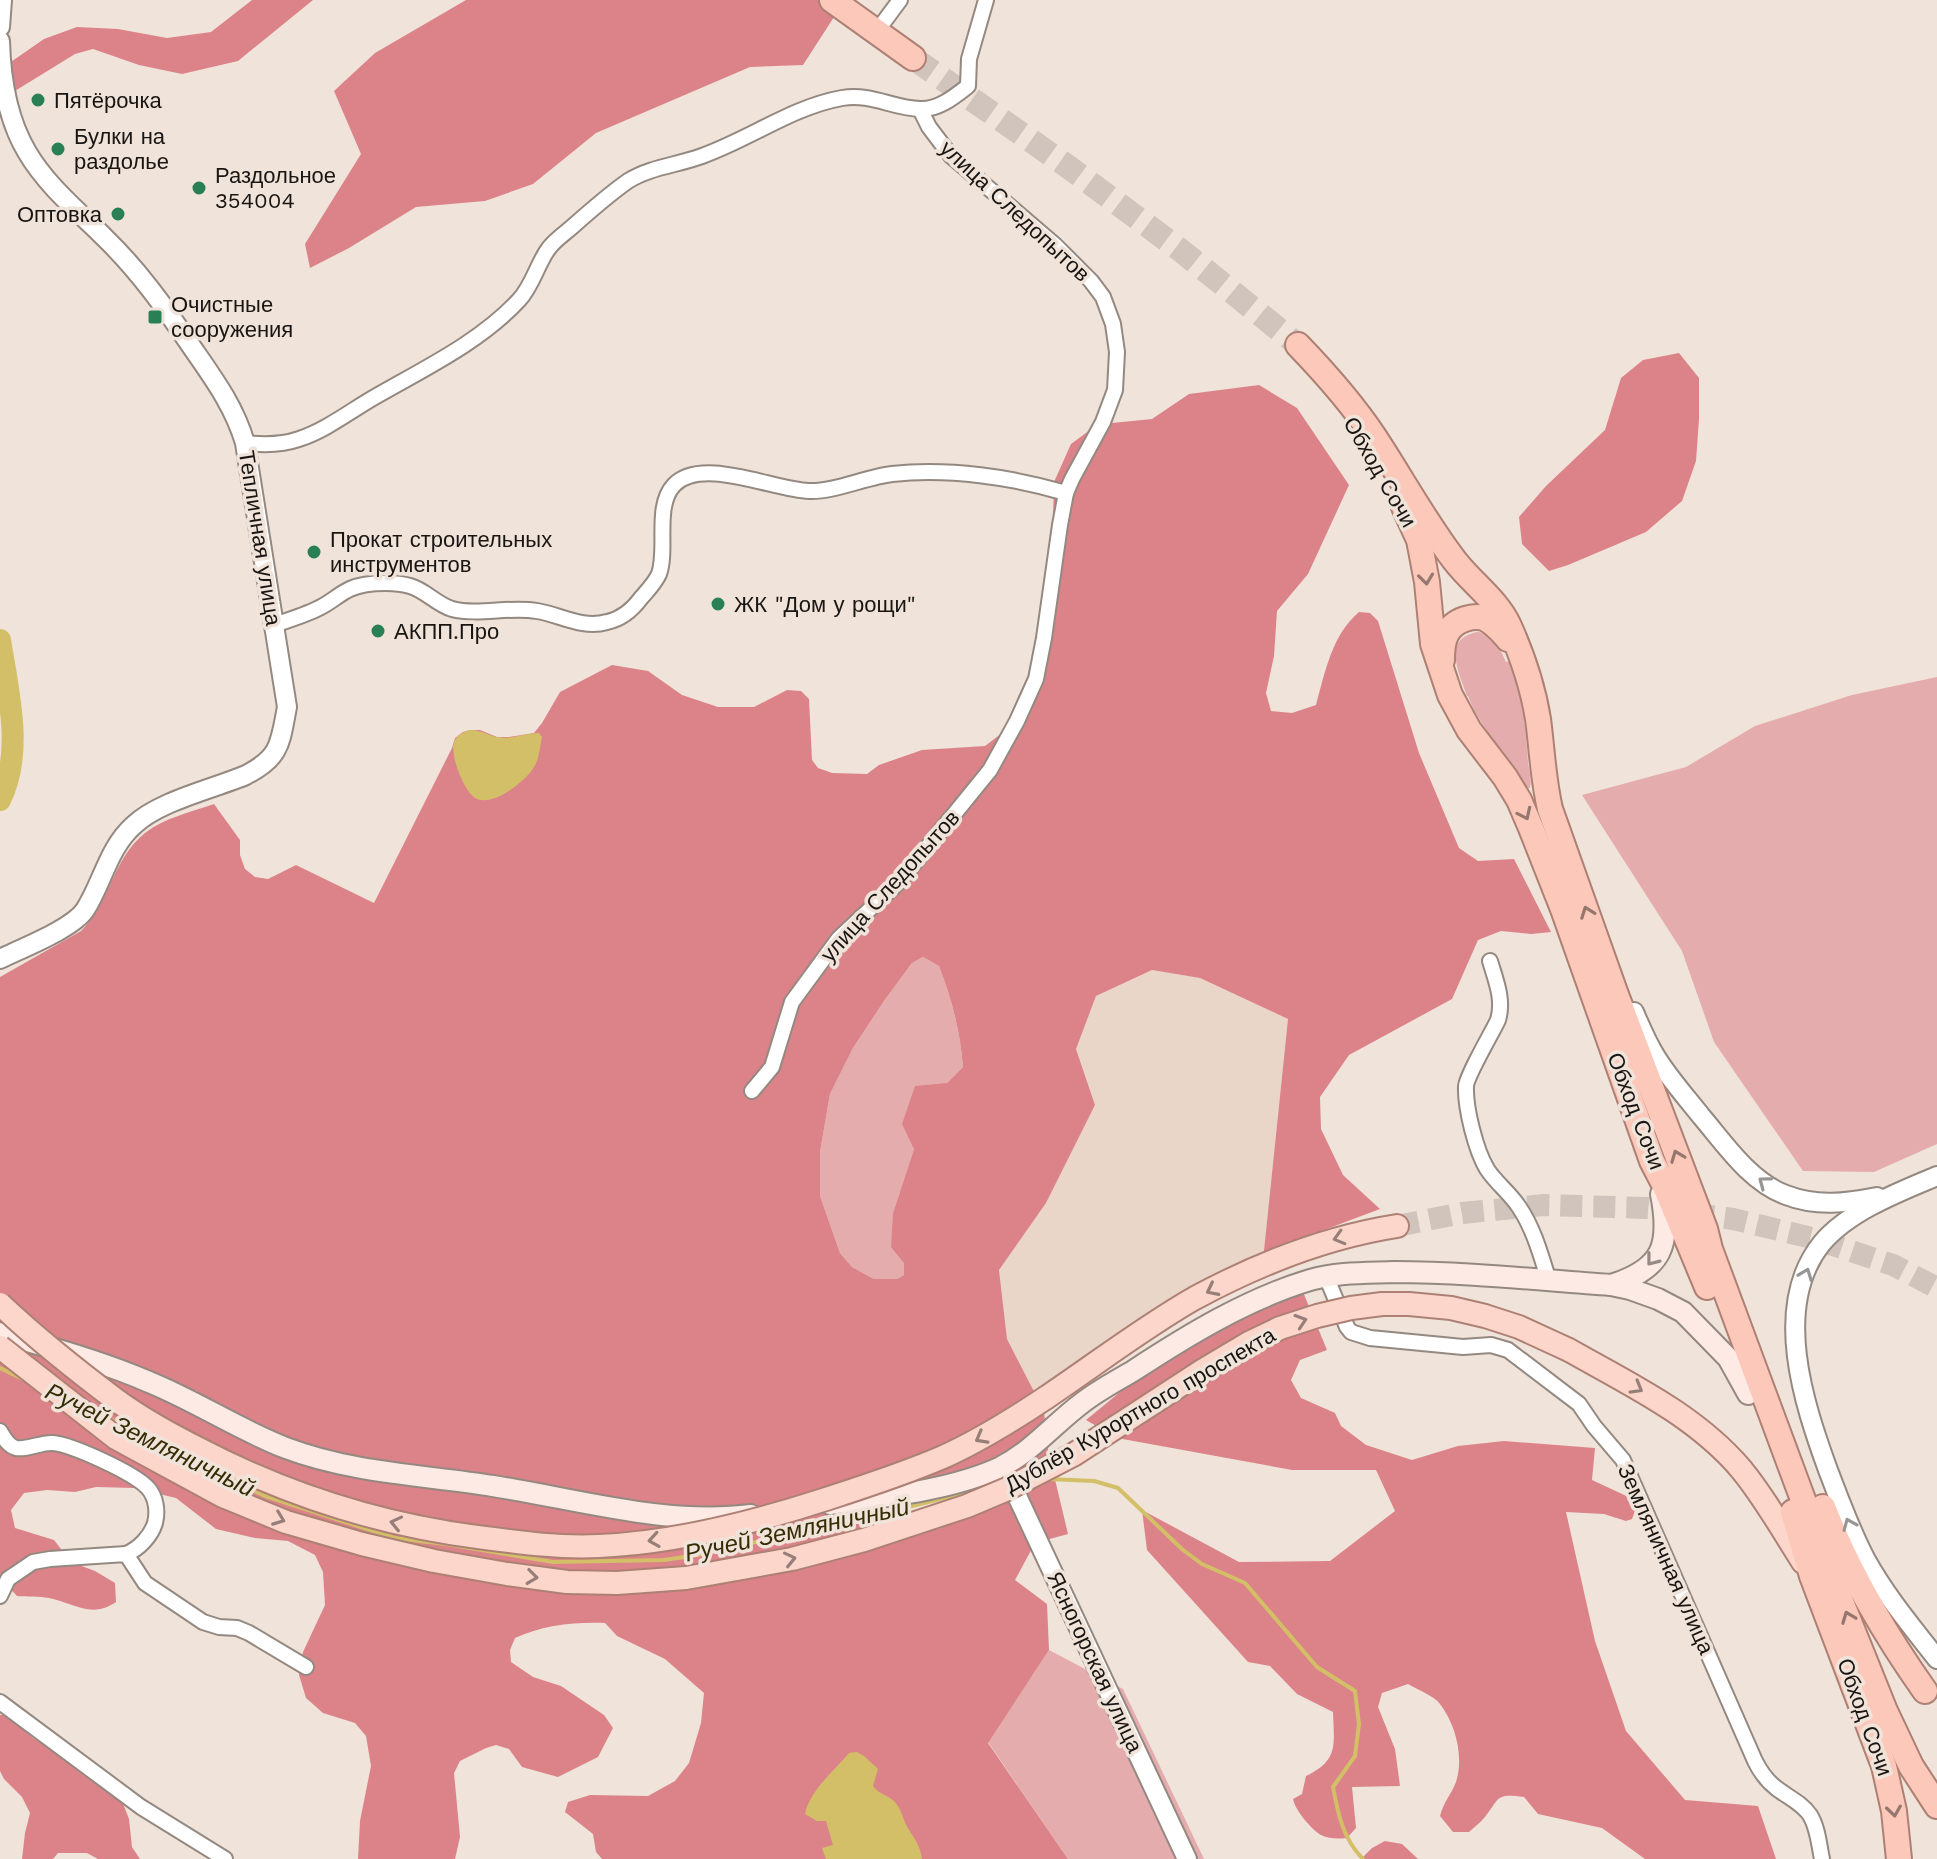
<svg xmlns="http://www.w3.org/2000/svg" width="1937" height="1859" font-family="'Work Sans',sans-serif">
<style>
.built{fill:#ead6c9}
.green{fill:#e5acae}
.forest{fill:#dc8389;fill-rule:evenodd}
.water{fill:#d3bf68}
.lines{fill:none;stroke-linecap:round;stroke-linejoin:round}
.stream{stroke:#d3bf68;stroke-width:4}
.river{stroke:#d3bf68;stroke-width:22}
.primary-tunnel{stroke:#d0c4bc;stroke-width:22;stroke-dasharray:22 11;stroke-linecap:butt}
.trunk-tunnel{stroke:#d0c4bc;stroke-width:24;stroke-dasharray:24 12;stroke-linecap:butt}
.minor-casing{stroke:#948980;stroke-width:18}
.tertiary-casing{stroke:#948980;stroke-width:22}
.secondary-casing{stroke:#948980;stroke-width:24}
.primary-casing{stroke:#ad8074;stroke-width:26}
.trunk-casing{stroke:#ad8074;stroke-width:28}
.minor{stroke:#fff;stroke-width:14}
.tertiary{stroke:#fff;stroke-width:18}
.secondary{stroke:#feeae5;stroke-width:20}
.primary{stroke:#fdd6cb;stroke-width:22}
.trunk{stroke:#fcc8ba;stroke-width:24}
.primary-bridge-casing{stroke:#ad8074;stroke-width:26;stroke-linecap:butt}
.primary-bridge{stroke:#fdd6cb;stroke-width:22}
.oneway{stroke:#96776e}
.oneway2{stroke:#989694}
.oneway3{stroke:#967f78}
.oneway4{stroke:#978a86}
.poi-dot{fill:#298054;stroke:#f0e3da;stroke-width:3}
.labels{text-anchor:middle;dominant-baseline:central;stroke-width:7;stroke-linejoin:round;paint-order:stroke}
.poi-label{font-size:22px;fill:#191512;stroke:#f0e3da;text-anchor:start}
.street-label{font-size:22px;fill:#191512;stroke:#f0e3da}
.water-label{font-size:24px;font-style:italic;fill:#342c04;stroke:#f0e3da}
</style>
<rect width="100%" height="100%" fill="#f0e3da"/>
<!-- built -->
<polygon class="built" points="1152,970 1200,978 1288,1019 1263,1260 1044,1411 1007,1339 999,1270 1046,1203 1095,1105 1076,1048 1096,996"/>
<!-- green -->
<g class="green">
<path d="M1478 632C1495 634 1500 649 1506 662L1509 661C1524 696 1525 725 1528 762 1529 771 1532 779 1530 788H1525L1518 777 1520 775 1518 772C1500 747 1479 725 1468 696H1467C1459 673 1441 638 1478 632Z"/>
<polygon points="1937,677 1937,1144 1874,1172 1803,1171 1714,1042 1682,951 1582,795 1686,767 1755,726 1852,695"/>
<path d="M923 957 939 966C952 1000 960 1030 963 1067L947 1083 914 1149 893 1213 904 1263V1275L897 1279H874L852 1267 840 1253 820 1196V1152L830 1094 853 1048 884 1001 912 963Z"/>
<polygon points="1049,1650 1123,1689 1204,1859 1068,1859 988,1742"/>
</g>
<!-- forest -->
<g class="forest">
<polygon points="252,0 313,0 238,61 182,74 139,65 93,49 75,54 10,94 5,66 44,39 77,27 118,29 167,38 211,32"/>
<polygon points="466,0 845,0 803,65 750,67 596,133 533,184 485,201 416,207 349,248 310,268 305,244 361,154 334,91 375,53"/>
<polygon points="1679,353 1699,378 1699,419 1696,461 1682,501 1646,532 1568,565 1549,571 1522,544 1519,517 1546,486 1605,430 1621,378 1643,360"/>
<path d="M1259 385 1297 408 1349 485 1308 574 1277 611 1274 656 1266 693 1271 711 1292 713 1316 705C1325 672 1332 635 1359 612L1370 613 1378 621 1419 753 1459 848 1478 861 1514 859 1551 932 1531 934 1501 931 1478 940 1452 999 1349 1055 1320 1097 1321 1129 1343 1175 1380 1209 1316 1233 1263 1260 1288 1019 1200 978 1152 970 1096 996 1076 1049 1095 1105 1046 1203 999 1270 1007 1339 1044 1411 1048 1450 1068 1534 1035 1543 1015 1580 1047 1604 1049 1650 988 1743 1068 1859H602L596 1852 593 1834 565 1812 568 1802 590 1795 648 1796 675 1781 689 1763 701 1723 704 1693 665 1659 617 1636 605 1623C573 1622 544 1625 515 1638L510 1650 511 1662 533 1677 561 1686 604 1715 613 1728 598 1757 558 1777 522 1767 509 1749 496 1745 486 1748 460 1761 454 1773 460 1837 455 1859H358L360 1821 371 1766 366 1736 355 1723 323 1713 306 1698 299 1675 303 1652 325 1605 323 1572 315 1555 288 1541 255 1538 216 1529 176 1498 134 1488 96 1487 75 1492 47 1490 24 1493 11 1510 15 1528 54 1540 71 1562 95 1571 115 1583 116 1602C91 1619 74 1603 49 1598 39 1596 27 1597 17 1596L0 1578V977L81 931C109 904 113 858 145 833 164 818 191 812 214 804L240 840V855L245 869 255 877 268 879 296 865 374 903 452 748 455 738 463 732 470 730H480L497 737H509L534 733 542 723 560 692 612 665 648 671 682 695 718 707H754L787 690 801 691 809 699 812 760 818 768 832 773 867 774 879 765 922 750 985 746 1002 733 1033 664 1052 556 1054 482 1071 444 1090 430 1112 423 1152 419 1189 394ZM923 957 939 966C952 1000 960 1030 963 1067L947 1083 915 1086 902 1124 914 1149 893 1213 891 1247 904 1263V1275L897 1279H874L852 1267 840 1253 820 1196V1152L830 1094 853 1048 884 1001 912 963ZM950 1493 942 1528 899 1536 862 1510Z"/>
<path d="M1303 1292 1327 1350 1300 1360 1291 1380 1301 1398 1335 1413 1341 1426 1366 1445 1412 1460 1458 1446 1504 1441 1595 1448 1592 1480 1635 1500 1636 1508 1632 1519 1626 1521 1604 1514 1566 1512 1595 1641 1626 1731 1685 1800 1758 1806 1776 1859H1645L1602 1828 1538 1814 1524 1797C1495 1793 1500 1798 1485 1817 1480 1823 1474 1827 1469 1832H1453L1440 1816C1444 1801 1451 1795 1456 1782 1464 1757 1456 1725 1440 1704 1434 1696 1418 1690 1408 1684L1382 1693 1378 1707 1395 1749 1400 1786 1352 1787 1356 1828 1347 1838C1339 1839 1329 1839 1321 1835 1311 1829 1295 1810 1293 1799L1302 1794 1306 1776C1339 1760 1334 1745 1333 1712L1297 1694 1270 1666 1248 1662 1147 1550 1142 1510 1239 1562 1330 1561 1395 1511 1376 1470H1292L1117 1438 1086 1420 1192 1333Z"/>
<polygon points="9,1714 33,1738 70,1760 122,1801 129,1819 132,1847 140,1859 98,1859 87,1853 58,1853 53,1859 22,1859 25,1833 30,1813 22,1797 4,1779 0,1771 0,1715"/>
<polygon points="1385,1841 1402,1844 1418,1859 1361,1859 1372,1848"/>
</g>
<!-- water -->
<g class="water">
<path d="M470 730C481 730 487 735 497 737 511 740 525 733 539 733L542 737C540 746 539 760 534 767 525 782 492 808 475 798 464 791 448 752 455 740 458 734 464 732 470 730Z"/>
<path d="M857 1752 864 1756 878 1769 873 1786C879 1794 887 1795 894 1801 902 1809 903 1821 909 1830 916 1841 920 1846 922 1859H826L822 1848 833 1845 826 1821H817L805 1814C810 1790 834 1771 849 1753Z"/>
</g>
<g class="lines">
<!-- stream -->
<g class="stream">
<polyline points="0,1368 25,1380"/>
<polyline points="106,1417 142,1434 265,1496 395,1538 446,1544 553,1562 664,1560 697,1555 847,1522 973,1491 996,1480"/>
<polyline points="1018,1468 1031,1462 1034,1465"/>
<path d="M1046 1477 1048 1479 1094 1481 1118 1488 1183 1550 1202 1564 1245 1583 1317 1667 1355 1691 1359 1724 1355 1756 1333 1787C1338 1814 1343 1839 1363 1859"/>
</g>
<!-- river -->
<path class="river" d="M0 640C8 691 24 752 0 800"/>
<!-- primary-tunnel -->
<polyline class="primary-tunnel" points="1397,1226 1462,1213 1544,1205 1648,1208 1733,1219 1812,1238 1893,1265 1937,1288"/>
<!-- trunk-tunnel -->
<polyline class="trunk-tunnel" points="913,58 1067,166 1179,249 1298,345"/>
<defs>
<g id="minor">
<polyline points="877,31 900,0"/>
<path d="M245 443C263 445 282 445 299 439 326 430 349 412 373 398 423 369 479 343 519 300 533 285 537 264 549 248 555 240 564 234 572 227 590 211 608 195 628 181 650 167 678 165 702 156 750 139 792 107 842 98 871 93 892 108 920 109 938 110 954 97 968 86L969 59 986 0"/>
<path d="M274 625C289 620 305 615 319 608 330 603 339 594 350 589 361 584 374 583 386 583 393 583 403 584 410 586 425 590 436 604 452 609 479 616 509 606 537 611 561 615 582 629 607 622 621 619 633 609 641 598 648 590 655 583 659 574 668 549 654 506 674 485 702 456 774 490 809 491 834 492 866 477 892 474 949 468 1012 477 1066 493L1072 479 1103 422 1115 390 1117 352 1113 324 1103 297 1091 281 1055 245 951 156 929 127 920 109"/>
<path d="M1490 961C1496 981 1504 1000 1498 1020 1492 1033 1467 1075 1466 1086 1465 1108 1476 1151 1487 1169 1496 1183 1510 1193 1519 1207 1534 1229 1541 1256 1549 1281"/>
<polyline points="752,1091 772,1067 792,1002 839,938 899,882 990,770 1017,721 1036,679 1044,638 1060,525 1066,493"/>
<path d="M1326 1276 1347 1327 1351 1332 1370 1338 1463 1347 1491 1345 1508 1350 1579 1404 1594 1426 1623 1460 1755 1761C1760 1771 1766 1780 1775 1787 1787 1797 1801 1802 1810 1815 1818 1828 1819 1845 1822 1859"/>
<path d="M0 1431C4 1438 8 1446 16 1448 28 1450 41 1442 53 1443 73 1445 134 1473 148 1488 156 1497 158 1511 155 1523 151 1536 139 1549 126 1554"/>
<polyline points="0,1596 8,1579 33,1562 50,1559 126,1554 145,1583 203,1622 219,1627 237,1628 249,1633 306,1667"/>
<polyline points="0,1702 141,1807 225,1859"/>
</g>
<g id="tertiary">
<polyline points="0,27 2,0"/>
<path d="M0 41C1 78 8 120 27 152 47 186 78 211 105 238 138 270 163 305 189 343 211 375 234 405 245 443L287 707C280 743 281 757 246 775 213 789 159 801 134 825 108 848 103 882 85 910 72 929 22 948 0 959"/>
<path d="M1634 1012C1641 1028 1647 1043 1656 1057 1669 1078 1686 1097 1701 1116 1725 1144 1750 1182 1786 1195 1817 1207 1846 1203 1877 1197"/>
<path d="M1937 1176C1899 1192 1849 1211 1822 1243 1771 1306 1804 1404 1828 1470 1840 1501 1851 1532 1866 1560 1886 1596 1912 1627 1937 1659"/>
<polyline points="1003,1466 1187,1859"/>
</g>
<g id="secondary">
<path d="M1611 1285C1663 1269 1671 1245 1661 1194"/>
<path d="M0 1333C51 1348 101 1361 149 1382 196 1401 239 1430 286 1448 352 1473 424 1475 493 1486 577 1499 666 1526 751 1515"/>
<path d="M830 1504C884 1497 952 1490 1001 1467 1032 1451 1054 1424 1082 1403 1097 1391 1116 1381 1133 1371 1188 1335 1247 1299 1310 1280 1338 1272 1365 1273 1394 1272 1466 1272 1539 1280 1611 1285L1630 1289 1658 1299 1683 1312 1728 1358 1748 1394"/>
</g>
<g id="primary">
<path d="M1569 1350C1629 1384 1695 1415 1741 1469 1765 1498 1783 1531 1803 1562"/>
<path d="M1047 1397C1096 1364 1144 1327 1195 1298 1258 1264 1327 1237 1397 1226"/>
</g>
<g id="trunk">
<polyline points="832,0 913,58"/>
<path d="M1298 345C1325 373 1354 406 1375 438 1402 479 1425 522 1455 561 1472 583 1497 600 1509 626 1522 655 1533 688 1538 719 1542 749 1543 779 1550 809L1615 992 1705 1229 1710 1249 1838 1594 1885 1711 1911 1766 1937 1806"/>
<polyline points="1404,507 1419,540 1427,582 1433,644 1450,695 1469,730 1505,777 1519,800 1531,828 1563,909 1652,1161 1665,1186 1707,1287"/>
<path d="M1442 660C1442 641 1445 626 1465 619 1471 617 1477 616 1484 618 1494 622 1501 631 1508 639"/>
<path d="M1823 1507C1849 1573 1884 1633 1925 1691"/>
<polyline points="1793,1512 1812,1576 1884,1766 1894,1811 1899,1859"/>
</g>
</defs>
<!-- minor casing -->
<use href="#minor" class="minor-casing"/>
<!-- tertiary casing -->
<use href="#tertiary" class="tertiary-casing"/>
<!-- secondary casing -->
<use href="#secondary" class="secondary-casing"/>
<!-- primary casing -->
<use href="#primary" class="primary-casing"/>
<!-- trunk casing -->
<use href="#trunk" class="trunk-casing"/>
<!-- minor -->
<use href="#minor" class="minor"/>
<!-- tertiary -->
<use href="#tertiary" class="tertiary"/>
<!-- secondary -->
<use href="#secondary" class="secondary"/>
<!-- primary -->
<use href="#primary" class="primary"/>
<!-- trunk -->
<use href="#trunk" class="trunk"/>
<defs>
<g id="primary-bridge">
<path d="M0 1304C36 1338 76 1370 116 1400 142 1419 171 1435 199 1449 289 1496 385 1526 485 1538 523 1543 561 1548 599 1546 675 1543 752 1523 823 1500 863 1487 904 1474 943 1457 979 1441 1014 1419 1047 1397"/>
<polyline points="0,1347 116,1438 223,1496 286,1522 362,1544 434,1561 507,1574 567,1582 617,1583 686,1578 792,1559 864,1540 967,1506 1005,1490 1073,1455 1202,1371 1249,1343 1280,1328 1317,1316 1351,1308 1382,1304 1409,1304 1451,1308 1485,1316 1519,1327 1569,1350"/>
</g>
</defs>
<!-- primary-bridge casing -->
<use href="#primary-bridge" class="primary-bridge-casing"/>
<!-- primary-bridge -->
<use href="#primary-bridge" class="primary-bridge"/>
</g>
<!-- one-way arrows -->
<defs><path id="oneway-chevron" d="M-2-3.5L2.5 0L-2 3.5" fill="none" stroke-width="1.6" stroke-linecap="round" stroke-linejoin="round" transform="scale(2)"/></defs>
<g class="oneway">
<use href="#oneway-chevron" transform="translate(1426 579) rotate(83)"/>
<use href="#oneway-chevron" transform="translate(1525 814) rotate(65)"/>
<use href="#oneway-chevron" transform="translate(1587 912) rotate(-110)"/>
<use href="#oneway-chevron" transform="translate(1677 1156) rotate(-111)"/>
<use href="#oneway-chevron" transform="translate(1848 1617) rotate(-111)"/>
<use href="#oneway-chevron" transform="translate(1894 1811) rotate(82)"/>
</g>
<g class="oneway2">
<use href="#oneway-chevron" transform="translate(1764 1182) rotate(-143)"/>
<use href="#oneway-chevron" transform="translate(1806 1274) rotate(-69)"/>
<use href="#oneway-chevron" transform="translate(1849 1524) rotate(-113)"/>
</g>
<g class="oneway3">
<use href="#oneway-chevron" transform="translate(1339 1238) rotate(164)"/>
<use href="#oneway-chevron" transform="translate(1212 1290) rotate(153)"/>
<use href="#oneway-chevron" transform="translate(1301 1321) rotate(-18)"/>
<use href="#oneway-chevron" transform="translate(1637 1388) rotate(30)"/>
<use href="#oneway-chevron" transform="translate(981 1438) rotate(151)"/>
<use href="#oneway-chevron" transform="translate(279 1519) rotate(21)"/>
<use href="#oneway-chevron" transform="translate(396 1523) rotate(-167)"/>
<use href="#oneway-chevron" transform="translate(654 1540) rotate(171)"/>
<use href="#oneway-chevron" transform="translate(790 1559) rotate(-13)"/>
<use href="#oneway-chevron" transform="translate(532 1577) rotate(7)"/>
</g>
<use class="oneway4" href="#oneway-chevron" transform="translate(1652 1260) rotate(128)"/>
<!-- markers -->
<g class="poi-dot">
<circle cx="38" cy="100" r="8"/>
<circle cx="58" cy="149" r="8"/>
<circle cx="199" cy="188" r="8"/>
<circle cx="118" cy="214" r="8"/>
<rect x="147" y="309" width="16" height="16" rx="4"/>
<circle cx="314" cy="552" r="8"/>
<circle cx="718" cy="604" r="8"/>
<circle cx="378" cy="631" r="8"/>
</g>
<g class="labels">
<!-- poi labels -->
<g class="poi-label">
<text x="54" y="100">Пятёрочка</text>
<text x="74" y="136">Булки на<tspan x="74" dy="25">раздолье</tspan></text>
<text x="215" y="175">Раздольное<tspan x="215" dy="25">354004</tspan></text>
<text x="102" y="214" text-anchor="end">Оптовка</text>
<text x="171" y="304">Очистные<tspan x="171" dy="25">сооружения</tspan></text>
<text x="330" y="539">Прокат строительных<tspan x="330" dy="25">инструментов</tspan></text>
<text x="734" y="604">ЖК "Дом у рощи"</text>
<text x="394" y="631">АКПП.Про</text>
</g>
<!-- street labels -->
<g class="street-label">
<text transform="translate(1015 211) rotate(43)">улица Следопытов</text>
<text transform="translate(1380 472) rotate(60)">Обход Сочи</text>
<text transform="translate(260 538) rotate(81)">Тепличная улица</text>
<text transform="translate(890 886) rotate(-48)">улица Следопытов</text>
<text transform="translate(1636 1111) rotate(69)">Обход Сочи</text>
<text transform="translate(1140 1410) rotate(-30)">Дублёр Курортного проспекта</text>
<text transform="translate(1666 1559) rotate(66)">Земляничная улица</text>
<text transform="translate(1095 1662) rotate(65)">Ясногорская улица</text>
<text transform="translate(1865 1717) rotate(70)">Обход Сочи</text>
</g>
<!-- water labels -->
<g class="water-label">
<text transform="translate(150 1440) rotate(26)">Ручей Земляничный</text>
<text transform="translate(797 1530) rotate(-12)">Ручей Земляничный</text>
</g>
</g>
</svg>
